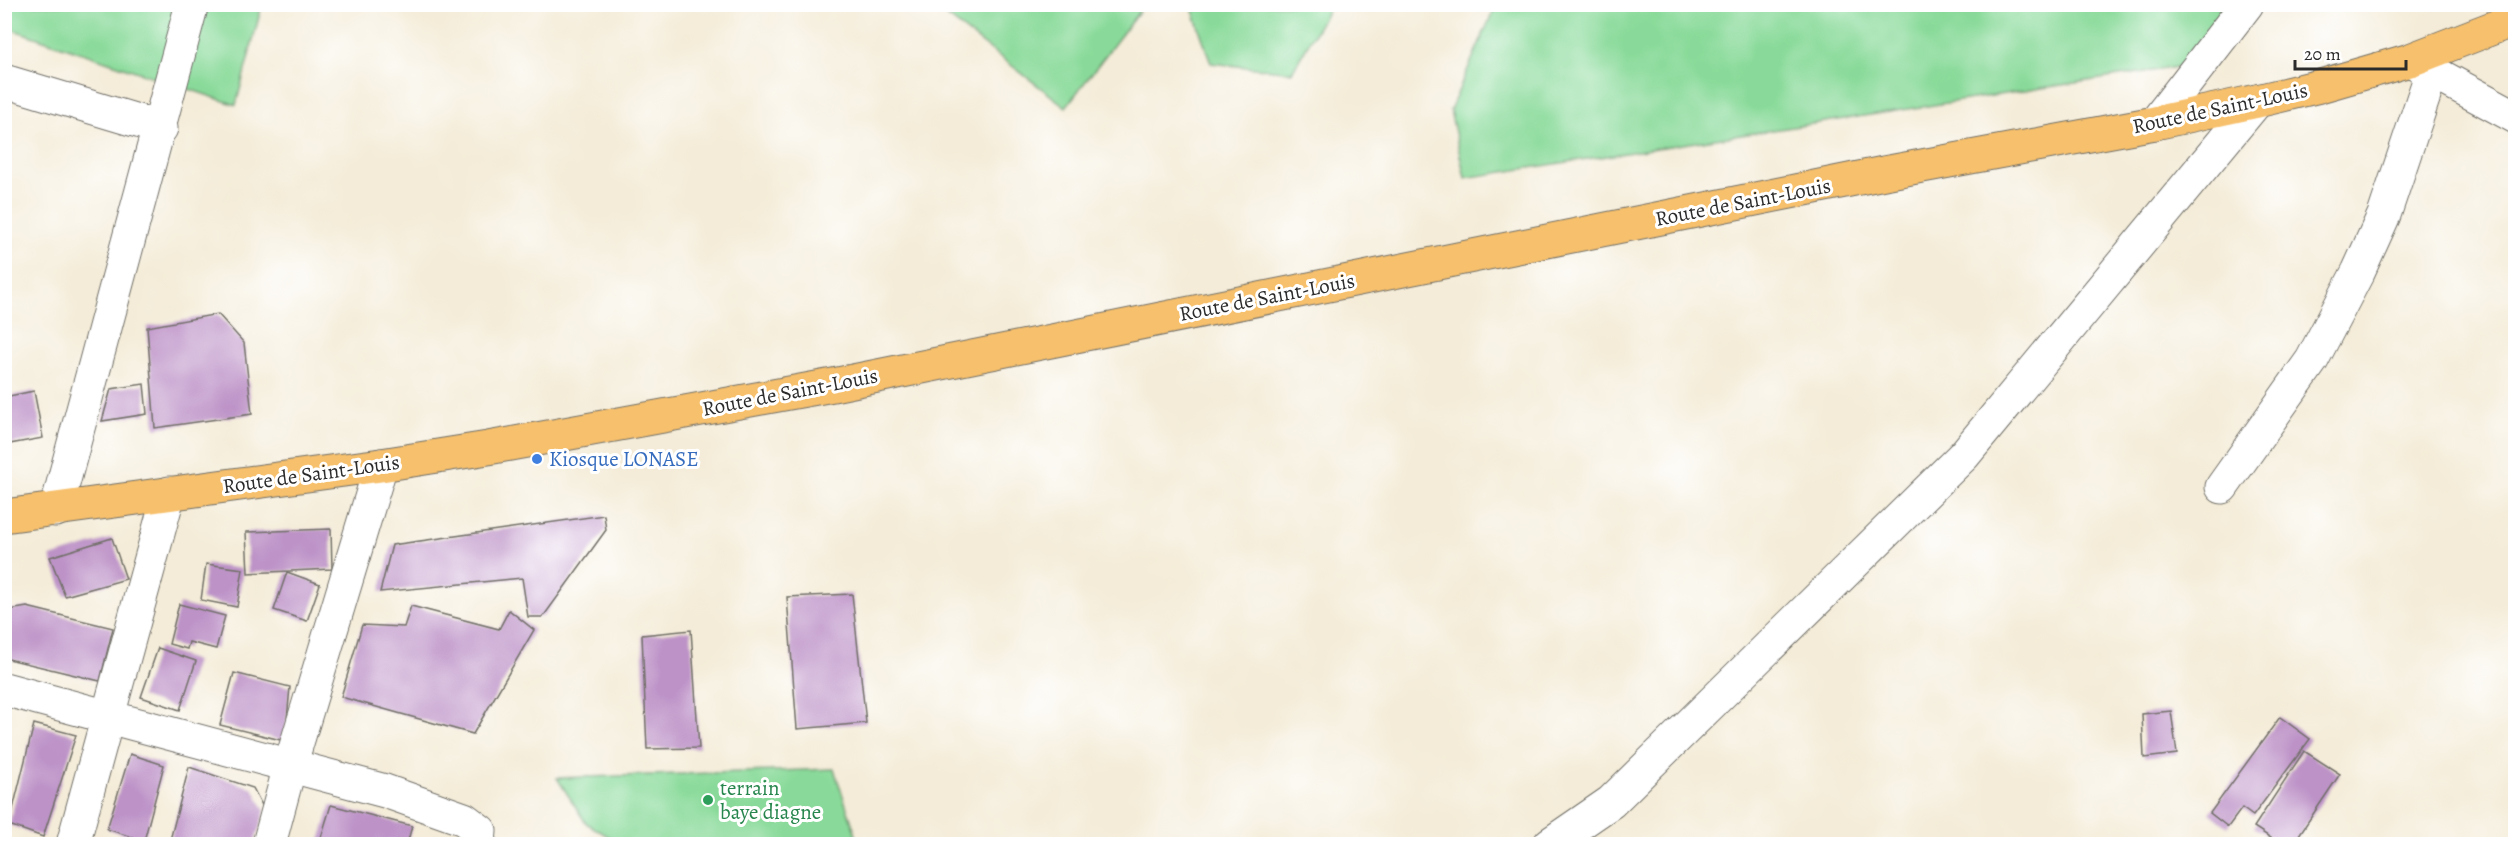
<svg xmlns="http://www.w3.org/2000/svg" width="2520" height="849" font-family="Alegreya,serif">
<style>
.green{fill:#89da9a;stroke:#5a8262;stroke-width:1.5}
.building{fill:#bd93c7}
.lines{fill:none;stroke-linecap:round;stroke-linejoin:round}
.street-casing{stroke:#716f68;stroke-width:35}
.primary-casing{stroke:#716f68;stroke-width:35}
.street{stroke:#fff;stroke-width:33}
.primary{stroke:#f7c06c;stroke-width:33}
.shop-dot{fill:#3f7fe0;stroke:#fff;stroke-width:2}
.leisure-dot{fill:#2e9e5b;stroke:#fff;stroke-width:2}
.labels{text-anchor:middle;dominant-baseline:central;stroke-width:6;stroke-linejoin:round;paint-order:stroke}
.street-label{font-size:21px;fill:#2b2b2b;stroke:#fff}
.shop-label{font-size:21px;fill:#366cbe;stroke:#fff;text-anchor:start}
.leisure-label{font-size:21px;fill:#27864d;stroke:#fff;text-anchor:start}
</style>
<rect width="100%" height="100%" fill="#fff"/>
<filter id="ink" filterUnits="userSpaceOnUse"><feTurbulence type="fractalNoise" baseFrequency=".0167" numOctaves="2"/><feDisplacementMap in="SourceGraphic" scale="12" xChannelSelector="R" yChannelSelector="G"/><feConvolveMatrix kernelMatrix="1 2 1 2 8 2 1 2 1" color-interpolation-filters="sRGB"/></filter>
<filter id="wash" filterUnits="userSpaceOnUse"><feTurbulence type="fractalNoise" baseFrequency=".008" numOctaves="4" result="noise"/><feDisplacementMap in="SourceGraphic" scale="24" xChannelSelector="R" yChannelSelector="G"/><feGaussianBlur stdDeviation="1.35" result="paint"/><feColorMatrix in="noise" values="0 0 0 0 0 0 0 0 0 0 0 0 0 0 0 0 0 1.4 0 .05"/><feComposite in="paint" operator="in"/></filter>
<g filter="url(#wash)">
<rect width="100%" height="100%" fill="#f4ecd8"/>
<!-- green -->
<g class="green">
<polygon points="5,5 262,5 236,105 5,27"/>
<polygon points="932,5 1144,5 1066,107"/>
<polygon points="1191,5 1191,4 1331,5 1292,72 1211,63"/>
<polygon points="1496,5 2232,5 2184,66 1465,178 1450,110"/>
<polygon points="834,769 859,844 621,844 586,823 557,778"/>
</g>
<g id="blocks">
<!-- building -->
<g class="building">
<polygon points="218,314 244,343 252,414 155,428 147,327"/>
<polygon points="144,384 147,414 102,421 111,389"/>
<polygon points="34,391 43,438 4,445 4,397"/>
<polygon points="604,515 606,530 543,617 528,617 522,578 380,592 392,545"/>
<polygon points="331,529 332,569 248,573 246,532"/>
<polygon points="112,538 126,579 65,596 50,557"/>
<polygon points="206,564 243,569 237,607 201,600"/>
<polygon points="287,572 320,584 307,621 274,610"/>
<polygon points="852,594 866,723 797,729 787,597"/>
<polygon points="179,604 225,616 216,649 189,642 187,649 169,644"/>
<polygon points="411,606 499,629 509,610 534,630 473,734 341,697 362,625 404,627"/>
<polygon points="27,607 113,628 100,681 4,658 4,611"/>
<polygon points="691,630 699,748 647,749 642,635"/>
<polygon points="158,648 196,661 180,710 141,697"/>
<polygon points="234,673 290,687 285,741 220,725"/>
<polygon points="2171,711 2177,754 2144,758 2142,714"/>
<polygon points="2280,717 2310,739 2253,816 2242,808 2228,827 2210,813"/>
<polygon points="34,724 76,735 43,837 9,825"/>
<polygon points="2304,751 2340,774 2293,844 2280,844 2254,827"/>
<polygon points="130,754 164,765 144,841 107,829"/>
<polygon points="189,767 253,788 265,811 254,844 169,844"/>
<polygon points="331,805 412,826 407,844 319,844"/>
</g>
</g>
</g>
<g filter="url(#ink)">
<use href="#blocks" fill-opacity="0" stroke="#716f68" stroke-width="1.5"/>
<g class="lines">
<defs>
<g id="street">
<polyline points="2414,62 2516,117"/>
<polyline points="4,81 161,128"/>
<polyline points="2155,123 2247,4"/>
<polyline points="2222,487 2312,360 2358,272 2384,215 2432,72"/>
<polyline points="56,510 192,4"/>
<polyline points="4,689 385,791 464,819 480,831 479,844"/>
<polyline points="73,844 169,493"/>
<polyline points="269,844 290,766 381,465"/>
<polyline points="1550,844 1611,802 1964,455 2257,101"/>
</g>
<polyline id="primary" points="4,516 381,465 488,448 833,385 1884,173 2155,123 2257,101 2320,86 2410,60 2516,19"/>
</defs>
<!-- street casing -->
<use href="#street" class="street-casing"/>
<!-- primary casing -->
<use href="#primary" class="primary-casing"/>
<!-- street -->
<use href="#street" class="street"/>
<!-- primary -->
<use href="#primary" class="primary"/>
</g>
</g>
<!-- markers -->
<circle class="shop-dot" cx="537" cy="459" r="6"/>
<circle class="leisure-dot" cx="708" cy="800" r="6"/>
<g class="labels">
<!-- street labels -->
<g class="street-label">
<text transform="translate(2220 108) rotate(-12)">Route de Saint-Louis</text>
<text transform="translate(1743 202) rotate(-11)">Route de Saint-Louis</text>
<text transform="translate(1267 297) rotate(-11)">Route de Saint-Louis</text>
<text transform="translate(790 392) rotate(-11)">Route de Saint-Louis</text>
<text transform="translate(311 474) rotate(-8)">Route de Saint-Louis</text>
</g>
<!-- shop labels -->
<g class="shop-label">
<text x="549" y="459">Kiosque LONASE</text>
</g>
<!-- leisure labels -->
<g class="leisure-label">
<text x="720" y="788">terrain<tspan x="720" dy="24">baye diagne</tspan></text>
</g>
</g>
<!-- margin -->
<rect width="2520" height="849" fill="none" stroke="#fff" stroke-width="24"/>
<!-- scale -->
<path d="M2295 60v9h111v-9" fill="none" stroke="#2b2b2b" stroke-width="3"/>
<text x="2304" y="60" font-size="18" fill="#2b2b2b" stroke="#ffffff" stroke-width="4.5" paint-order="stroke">20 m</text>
</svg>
